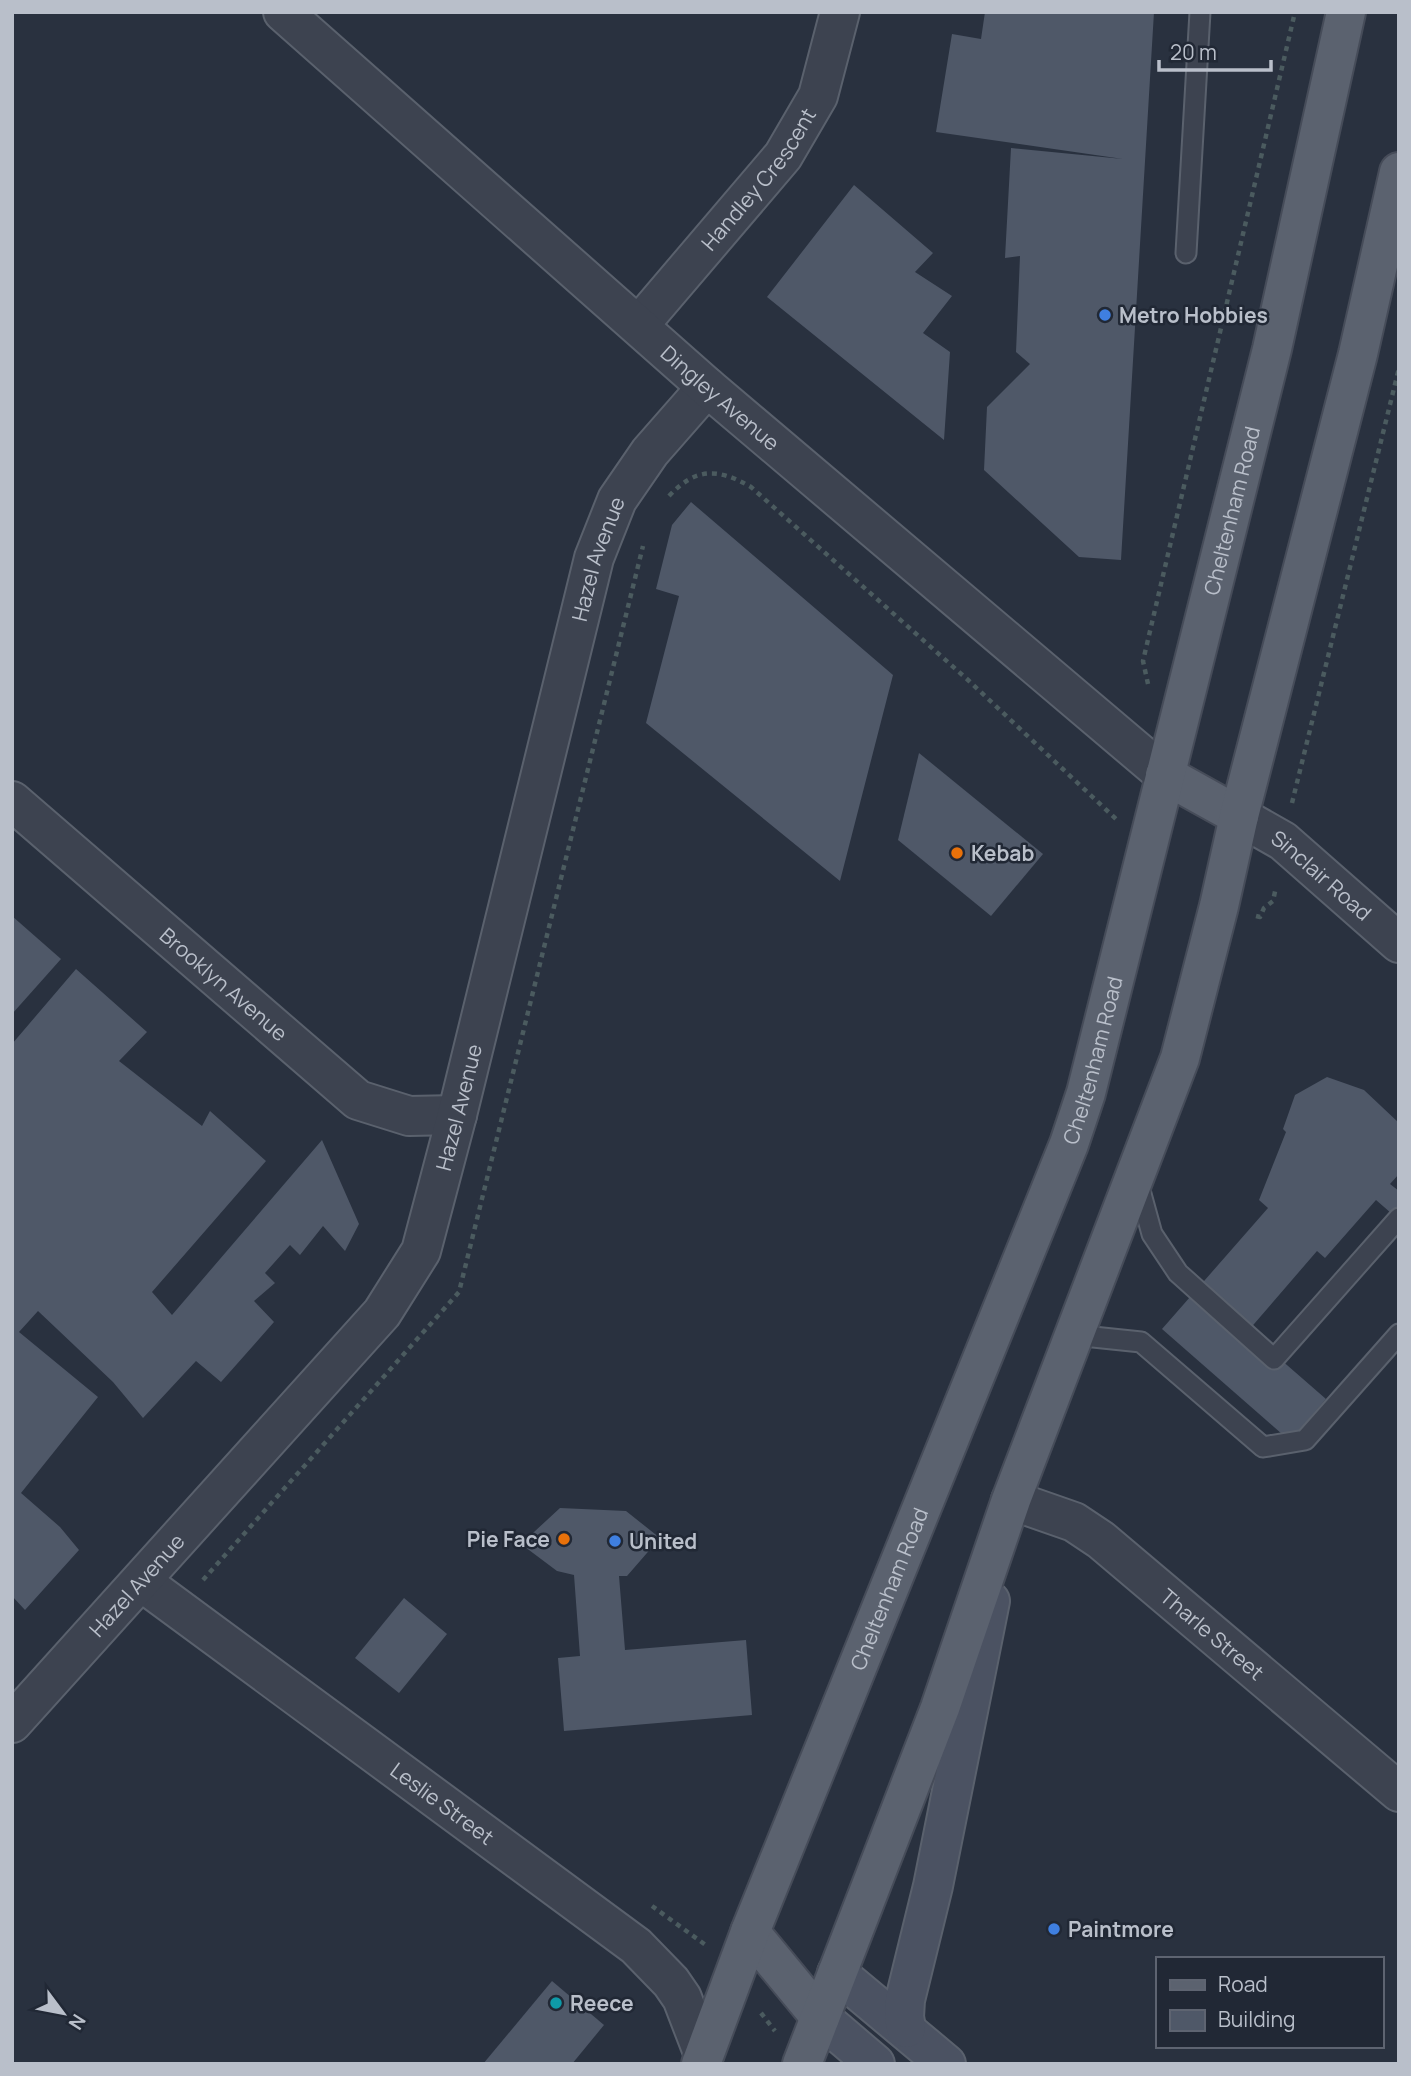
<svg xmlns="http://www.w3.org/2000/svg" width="1411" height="2076" font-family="Manrope,sans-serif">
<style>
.building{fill:#4f5868}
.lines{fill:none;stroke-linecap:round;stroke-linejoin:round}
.service-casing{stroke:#5a616d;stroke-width:23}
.minor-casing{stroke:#5a616d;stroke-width:42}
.tertiary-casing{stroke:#5a616d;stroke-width:42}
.secondary-casing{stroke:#5a616d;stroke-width:42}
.primary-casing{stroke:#464c59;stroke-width:42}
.path{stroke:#4b5b5f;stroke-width:4.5;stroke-dasharray:5 5;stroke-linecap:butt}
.service{stroke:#3d4350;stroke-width:19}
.minor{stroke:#3d4350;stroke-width:38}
.tertiary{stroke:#3d4350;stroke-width:38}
.secondary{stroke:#4b5262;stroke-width:38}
.primary{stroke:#5b626f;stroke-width:38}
.shop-dot{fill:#3f7fe0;stroke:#212835;stroke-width:2.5}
.food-dot{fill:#e8710a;stroke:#212835;stroke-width:2.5}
.culture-dot{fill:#0f9aa8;stroke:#212835;stroke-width:2.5}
.labels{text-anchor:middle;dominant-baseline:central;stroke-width:5;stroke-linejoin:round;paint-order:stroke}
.street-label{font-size:21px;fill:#b9bfca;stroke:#212835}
.poi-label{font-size:21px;font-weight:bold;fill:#b9bfca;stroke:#212835;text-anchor:start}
</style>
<rect width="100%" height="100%" fill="#29313f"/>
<!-- building -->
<g class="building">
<polygon points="985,12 1154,12 1121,560 1079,557 984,470 987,407 1030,364 1016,352 1020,256 1005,258 1011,148 1123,159 936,132 952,34 981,39"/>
<polygon points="854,185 933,253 915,272 952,296 923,333 950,352 944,440 767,297"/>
<polygon points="691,502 893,675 840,881 646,723 679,596 656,589 672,525"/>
<polygon points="919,753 1043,854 991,916 898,840"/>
<polygon points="12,916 61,959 12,1014"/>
<polygon points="76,969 147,1032 119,1061 202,1126 210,1111 266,1161 152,1292 172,1315 322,1140 359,1224 345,1251 323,1226 300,1255 290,1245 265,1273 275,1283 254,1301 274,1322 221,1382 196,1361 143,1418 113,1382 38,1311 19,1332 98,1397 21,1493 60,1527 79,1550 25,1610 12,1596 12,1044"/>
<polygon points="1327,1077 1364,1090 1399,1123 1399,1174 1390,1184 1399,1191 1399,1220 1376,1200 1325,1258 1317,1251 1248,1331 1326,1399 1290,1441 1162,1329 1268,1208 1259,1200 1286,1132 1283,1129 1295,1095"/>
<polygon points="560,1508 626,1511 660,1538 627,1576 619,1576 625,1650 746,1640 752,1715 564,1731 558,1658 580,1656 574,1575 557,1571 521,1544"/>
<polygon points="404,1598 447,1634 399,1693 355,1658"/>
<polygon points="552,1981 604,2025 572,2064 483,2064"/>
</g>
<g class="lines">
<defs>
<g id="service">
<polyline points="1186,253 1200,12"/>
<polyline points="1138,1183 1152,1234 1178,1273 1274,1359 1399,1218"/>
<polyline points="1074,1335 1141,1342 1263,1447 1305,1440 1399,1334"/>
</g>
<g id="minor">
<path id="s1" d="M639 325 783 156 818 96 840 12"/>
<path id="s2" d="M12 801 358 1100 409 1116 457 1115"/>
<path id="s3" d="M1239 816 1283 841 1399 943"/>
<path id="s4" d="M1011 1500 1074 1522 1101 1540 1399 1792"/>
<path id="s5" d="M142 1582 636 1946 671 1982 682 1998 704 2055"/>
<path id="s6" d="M12 1723 382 1313 421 1251 457 1115 594 558 617 500 650 452 707 387"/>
</g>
<g id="tertiary">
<path id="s7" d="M283 12 707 387 1165 775"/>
</g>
<g id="secondary">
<polyline points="837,1973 946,2064"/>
<polyline points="820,2017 875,2064"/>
<polyline points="906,2028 904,2017 905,2000 933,1886 990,1601"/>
</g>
<g id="primary">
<polyline points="1165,775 1239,816"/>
<polyline points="750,1932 820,2017"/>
<path id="s8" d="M701 2064 750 1932 1069 1144 1086 1093 1272 349 1346 12"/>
<polyline points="802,2064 940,1708 1011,1500 1180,1058 1219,906 1239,816 1358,354 1399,172"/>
</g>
</defs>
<!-- service casing -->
<use href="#service" class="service-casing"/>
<!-- minor casing -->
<use href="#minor" class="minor-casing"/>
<!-- tertiary casing -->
<use href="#tertiary" class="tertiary-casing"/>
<!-- secondary casing -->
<use href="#secondary" class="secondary-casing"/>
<!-- primary casing -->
<use href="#primary" class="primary-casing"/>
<!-- path -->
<g class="path">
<path d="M669 496C696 467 718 468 751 487L968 680 1116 819"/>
<polyline points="1148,684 1143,661 1295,12"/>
<polyline points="1292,803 1399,368"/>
<polyline points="1256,916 1260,917 1264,908 1273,901 1276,887"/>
<polyline points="203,1580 459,1292 643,546"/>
<polyline points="652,1906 707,1946"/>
<polyline points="761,2013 775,2031"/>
</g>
<!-- service -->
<use href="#service" class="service"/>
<!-- minor -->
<use href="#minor" class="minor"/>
<!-- tertiary -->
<use href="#tertiary" class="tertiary"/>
<!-- secondary -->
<use href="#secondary" class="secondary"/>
<!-- primary -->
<use href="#primary" class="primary"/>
</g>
<!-- markers -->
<g class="shop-dot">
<circle cx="1105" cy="315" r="7"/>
<circle cx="615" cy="1541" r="7"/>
<circle cx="1054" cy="1929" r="7"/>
</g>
<g class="food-dot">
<circle cx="957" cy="853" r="7"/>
<circle cx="564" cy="1539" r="7"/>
</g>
<circle class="culture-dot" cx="556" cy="2003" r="7"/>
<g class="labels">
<!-- street labels -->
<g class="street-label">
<text stroke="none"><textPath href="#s1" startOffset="189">Handley Crescent</textPath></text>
<text stroke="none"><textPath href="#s7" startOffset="583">Dingley Avenue</textPath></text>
<text stroke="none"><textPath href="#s8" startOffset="1645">Cheltenham Road</textPath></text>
<text stroke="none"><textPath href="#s6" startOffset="1340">Hazel Avenue</textPath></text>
<text stroke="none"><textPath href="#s3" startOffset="102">Sinclair Road</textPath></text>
<text stroke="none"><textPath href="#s2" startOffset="280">Brooklyn Avenue</textPath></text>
<text stroke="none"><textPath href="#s8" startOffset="1078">Cheltenham Road</textPath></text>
<text stroke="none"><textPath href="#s6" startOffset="774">Hazel Avenue</textPath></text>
<text stroke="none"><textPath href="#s6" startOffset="186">Hazel Avenue</textPath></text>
<text stroke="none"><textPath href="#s8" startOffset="511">Cheltenham Road</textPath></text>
<text stroke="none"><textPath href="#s4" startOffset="245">Tharle Street</textPath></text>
<text stroke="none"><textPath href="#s5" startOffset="373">Leslie Street</textPath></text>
</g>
<!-- poi labels -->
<g class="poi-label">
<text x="1119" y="315">Metro Hobbies</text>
<text x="971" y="853">Kebab</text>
<text x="550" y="1539" text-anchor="end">Pie Face</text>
<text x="629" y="1541">United</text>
<text x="1068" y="1929">Paintmore</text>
<text x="570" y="2003">Reece</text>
</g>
</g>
<!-- border -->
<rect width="1411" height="2076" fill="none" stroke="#b9bfca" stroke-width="28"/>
<!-- legend -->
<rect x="1156" y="1957" width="228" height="91" fill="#212835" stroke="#5e6471" stroke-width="2"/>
<rect x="1170" y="1980" width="35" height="10" fill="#5b626f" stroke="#5e6471" stroke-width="2"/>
<text x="1218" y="1992" font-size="21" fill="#b9bfca">Road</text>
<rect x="1170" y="2010" width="35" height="21" fill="#4f5868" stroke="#5e6471" stroke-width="2"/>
<text x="1218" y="2027" font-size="21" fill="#b9bfca">Building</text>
<!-- north arrow -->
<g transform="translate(63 2013) rotate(122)" stroke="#212835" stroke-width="5" paint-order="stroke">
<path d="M0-5L12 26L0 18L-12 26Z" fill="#b9bfca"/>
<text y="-10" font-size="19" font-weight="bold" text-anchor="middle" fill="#b9bfca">N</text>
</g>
<!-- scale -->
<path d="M1159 60v10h112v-10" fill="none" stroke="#b9bfca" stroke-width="3.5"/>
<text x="1170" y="60" font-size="21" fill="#b9bfca" stroke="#212835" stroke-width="5" paint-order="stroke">20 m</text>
</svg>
